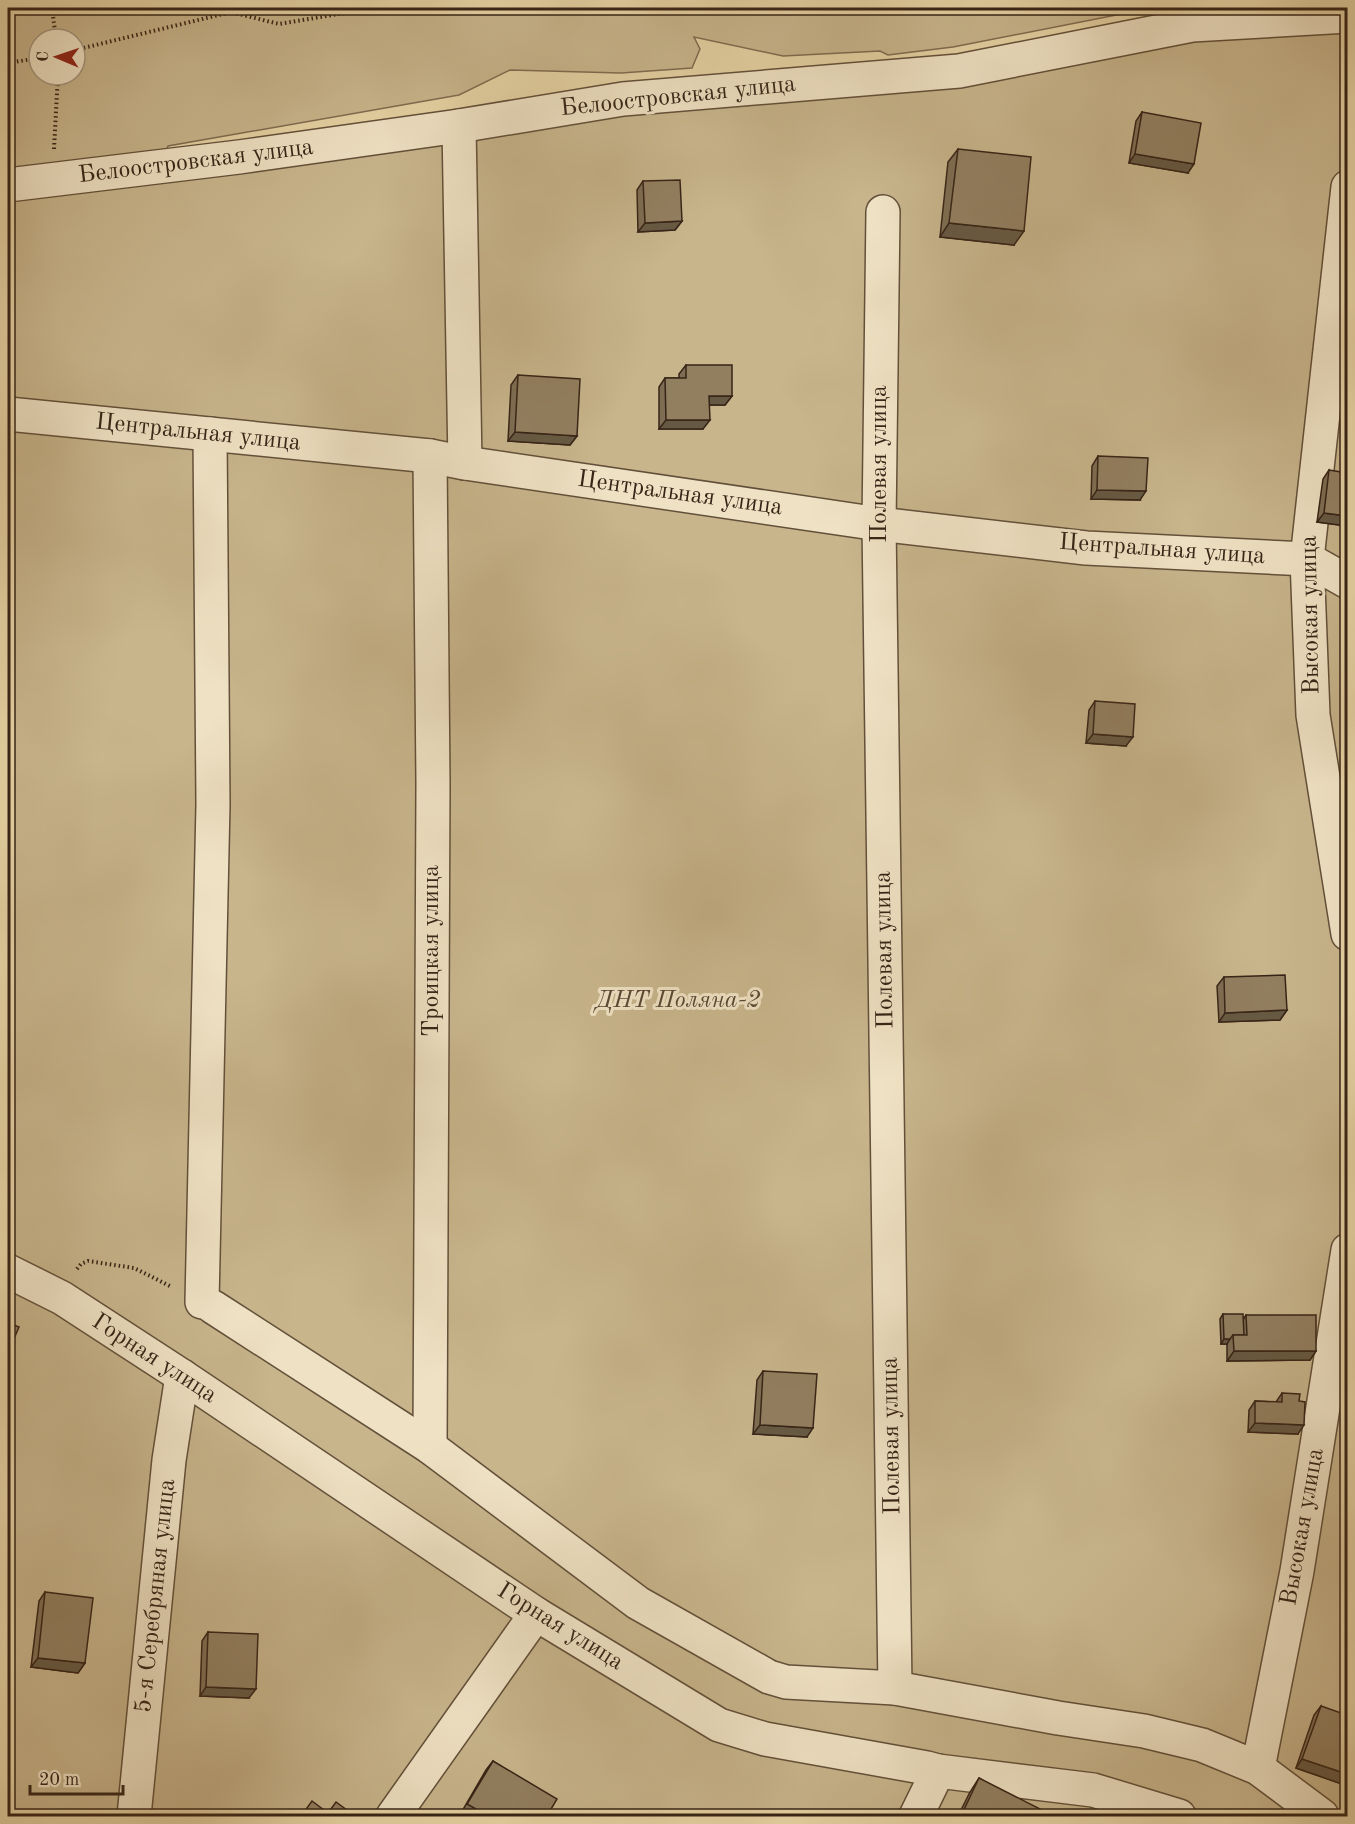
<svg xmlns="http://www.w3.org/2000/svg" width="1355" height="1824" font-family="'Old Standard TT',serif">
<style>
.green{fill:#c8b58c;stroke:#806c52;stroke-width:1.5;fill-rule:evenodd}
.lines{fill:none;stroke-linecap:round;stroke-linejoin:round}
.minor-casing{stroke:#63503a;stroke-width:36}
.path{stroke:#372417;stroke-width:4;stroke-dasharray:1.5 3;stroke-linecap:butt}
.minor{stroke:#efe2c4;stroke-width:33}
.wall{fill:#7e6d53;stroke:#372417;stroke-width:1.5}
.shaded-wall{fill:#665943;stroke:#372417;stroke-width:1.5}
.building{fill:#927f60;stroke:#372417;stroke-width:1.5}
.labels{text-anchor:middle;dominant-baseline:central;stroke-width:6;stroke-linejoin:round;paint-order:stroke}
.street-label{font-size:24px;fill:#372417;stroke:#efe2c4}
.park-label{font-size:24px;font-style:italic;fill:#5b4834;stroke:#efe2c4}
</style>
<rect width="100%" height="100%" fill="#e6d3a4"/>
<filter id="stains"><feTurbulence type="fractalNoise" baseFrequency=".00333" numOctaves="4"/><feColorMatrix values="0 0 0 0 .2 0 0 0 0 .09 0 0 0 0 .02 0 0 0 .5 -.17"/></filter>
<radialGradient id="worn" r=".72"><stop offset=".6" stop-color="#630" stop-opacity="0"/><stop offset="1" stop-color="#630" stop-opacity=".3"/></radialGradient>
<!-- green -->
<path class="green" d="M8 8H1152L953 47 888 55 880 51 783 56 694 37 700 49 692 68 621 73 510 70 459 95 168 146 162 166 1347 16V1816H8ZM39 39H75V75H39Z"/>
<g class="lines">
<defs>
<g id="minor">
<polyline points="459,126 465,463"/>
<polyline points="8,185 239,157 459,126 623,99 959,71 1192,25 1348,16"/>
<polyline points="1348,187 1307,559 1313,715 1348,934"/>
<polyline points="883,212 879,524 895,1688"/>
<polyline points="8,414 430,456 465,463 879,524 1086,548 1307,559 1348,582"/>
<polyline points="430,456 433,784 430,1447"/>
<polyline points="8,1271 62,1298 182,1376 536,1614 719,1725 765,1739 927,1768 938,1771 1093,1790 1179,1816"/>
<polyline points="202,1302 213,804 210,434"/>
<polyline points="213,1307 430,1447 638,1603 769,1677 786,1682 895,1688 1058,1718 1144,1731 1202,1745 1258,1768 1322,1816"/>
<polyline points="1258,1768 1297,1571 1348,1250"/>
<polyline points="134,1816 169,1460 182,1376"/>
<polyline points="393,1816 536,1614"/>
<polyline points="916,1816 938,1771"/>
</g>
</defs>
<!-- minor casing -->
<use href="#minor" class="minor-casing"/>
<!-- path -->
<g class="path">
<polyline points="52,8 56,39"/>
<polyline points="221,8 231,12"/>
<polyline points="75,50 231,12 279,24 345,13 412,8"/>
<polyline points="8,63 39,58"/>
<polyline points="54,149 58,75"/>
<polyline points="77,1269 81,1264 88,1261 134,1268 172,1287"/>
</g>
<!-- minor -->
<use href="#minor" class="minor"/>
</g>
<!-- wall -->
<g class="wall">
<polygon points="1142,112 1188,173 1129,163 1136,121"/>
<polygon points="958,149 1014,245 940,237 948,162"/>
<polygon points="643,181 682,221 675,230 638,232 637,190"/>
<polygon points="686,365 732,396 725,405 709,405 703,429 659,429 659,387 665,378 679,378 679,374"/>
<polygon points="518,375 577,436 570,445 508,441 511,385"/>
<polygon points="1098,456 1140,500 1091,499 1092,466"/>
<polygon points="1329,470 1347,526 1317,522 1323,479"/>
<polygon points="1095,701 1126,746 1086,743 1089,710"/>
<polygon points="1224,977 1287,1010 1280,1020 1219,1022 1217,986"/>
<polygon points="1223,1314 1243,1320 1246,1315 1316,1351 1310,1360 1227,1361 1227,1344 1221,1344 1220,1319"/>
<polygon points="763,1371 807,1437 753,1434 757,1380"/>
<polygon points="1282,1393 1298,1434 1248,1432 1249,1410 1255,1401 1276,1402"/>
<polygon points="45,1592 85,1663 78,1673 31,1667 39,1601"/>
<polygon points="208,1632 249,1698 200,1696 202,1641"/>
<polygon points="1321,1706 1342,1784 1296,1768 1314,1715"/>
<polygon points="493,1761 547,1816 466,1816 461,1813 486,1770"/>
<polygon points="979,1778 1044,1816 958,1816 970,1792"/>
</g>
<!-- shaded-wall -->
<g class="shaded-wall">
<polygon points="1135,154 1194,164 1188,173 1129,163"/>
<polygon points="682,221 675,230 638,232 645,223"/>
<polygon points="949,223 1024,231 1014,245 940,237"/>
<polygon points="709,396 732,396 725,405 703,405"/>
<polygon points="666,420 710,420 703,429 659,429"/>
<polygon points="515,432 577,436 570,445 508,441"/>
<polygon points="1097,490 1146,491 1140,500 1091,499"/>
<polygon points="1324,513 1347,516 1347,526 1317,522"/>
<polygon points="1093,734 1133,737 1126,746 1086,743"/>
<polygon points="1287,1010 1280,1020 1219,1022 1225,1013"/>
<polygon points="1224,1339 1230,1339 1227,1344 1221,1344"/>
<polygon points="1234,1351 1316,1351 1310,1360 1227,1361"/>
<polygon points="1255,1423 1304,1425 1298,1434 1248,1432"/>
<polygon points="760,1425 813,1428 807,1437 753,1434"/>
<polygon points="38,1658 85,1663 78,1673 31,1667"/>
<polygon points="206,1687 256,1689 249,1698 200,1696"/>
<polygon points="1302,1759 1347,1774 1347,1776 1342,1784 1296,1768"/>
</g>
<!-- building -->
<g class="building">
<polygon points="1142,112 1201,123 1194,164 1135,154"/>
<polygon points="958,149 1031,157 1024,231 949,223"/>
<polygon points="680,180 682,221 645,223 643,181"/>
<polygon points="686,365 732,365 732,396 709,396 710,420 666,420 665,378 686,378"/>
<polygon points="518,375 580,379 577,436 515,432"/>
<polygon points="1098,456 1148,458 1146,491 1097,490"/>
<polygon points="1329,470 1347,473 1347,516 1324,513"/>
<polygon points="1095,701 1135,704 1133,737 1093,734"/>
<polygon points="1285,975 1287,1010 1225,1013 1224,977"/>
<polygon points="1223,1314 1243,1314 1244,1335 1233,1335 1230,1339 1224,1339"/>
<polygon points="1246,1315 1316,1315 1316,1351 1234,1351 1233,1335 1247,1335"/>
<polygon points="8,1323 19,1327 8,1353"/>
<polygon points="763,1371 817,1374 813,1428 760,1425"/>
<polygon points="1282,1393 1300,1394 1299,1401 1305,1402 1304,1425 1255,1423 1255,1401 1282,1402"/>
<polygon points="45,1592 93,1598 85,1663 38,1658"/>
<polygon points="208,1632 258,1634 256,1689 206,1687"/>
<polygon points="1321,1706 1347,1715 1347,1774 1302,1759"/>
<polygon points="493,1761 557,1799 547,1816 488,1816 467,1804"/>
<polygon points="979,1778 1046,1812 1044,1816 961,1816"/>
<polygon points="312,1801 328,1813 336,1802 355,1816 301,1816"/>
</g>
<g class="labels">
<!-- street labels -->
<g class="street-label">
<text transform="translate(678 97) rotate(-6)">Белоостровская улица</text>
<text transform="translate(196 162) rotate(-7)">Белоостровская улица</text>
<text transform="translate(198 433) rotate(6)">Центральная улица</text>
<text transform="translate(880 464) rotate(-90)">Полевая улица</text>
<text transform="translate(680 494) rotate(8)">Центральная улица</text>
<text transform="translate(1162 550) rotate(4)">Центральная улица</text>
<text transform="translate(1311 615) rotate(-91)">Высокая улица</text>
<text transform="translate(885 950) rotate(-91)">Полевая улица</text>
<text transform="translate(432 951) rotate(-90)">Троицкая улица</text>
<text transform="translate(154 1359) rotate(33)">Горная улица</text>
<text transform="translate(892 1436) rotate(-91)">Полевая улица</text>
<text transform="translate(1303 1527) rotate(-80)">Высокая улица</text>
<text transform="translate(156 1596) rotate(-84)">5-я Серебряная улица</text>
<text transform="translate(560 1627) rotate(32)">Горная улица</text>
</g>
<!-- park labels -->
<g class="park-label">
<text x="678" y="1001">ДНТ Поляна-2</text>
</g>
</g>
<!-- margin -->
<rect width="1355" height="1824" fill="none" stroke="#e6d3a4" stroke-width="30"/>
<rect x="9" y="9" width="1337" height="1806" fill="none" stroke="#372417" stroke-width="3"/>
<rect x="15" y="15" width="1325" height="1794" fill="none" stroke="#372417" stroke-width="1.5"/>
<!-- north arrow -->
<g transform="translate(57 57) rotate(272)"><circle r="28" fill="#efe2c4" stroke="#a5967f" stroke-width="1.5"/>
<path d="M0-4.5L10 22L0 15L-10 22Z" fill="#8f2418"/>
<text y="-9" font-size="16" font-weight="bold" text-anchor="middle" fill="#372417">С</text>
</g>
<!-- scale -->
<path d="M30 1785v9h93v-9" fill="none" stroke="#372417" stroke-width="3"/>
<text x="39" y="1785" font-size="18" fill="#372417" stroke="#efe2c4" stroke-width="4.5" paint-order="stroke">20 m</text>
<rect width="100%" height="100%" filter="url(#stains)"/>
<rect width="100%" height="100%" fill="url(#worn)"/>
</svg>
